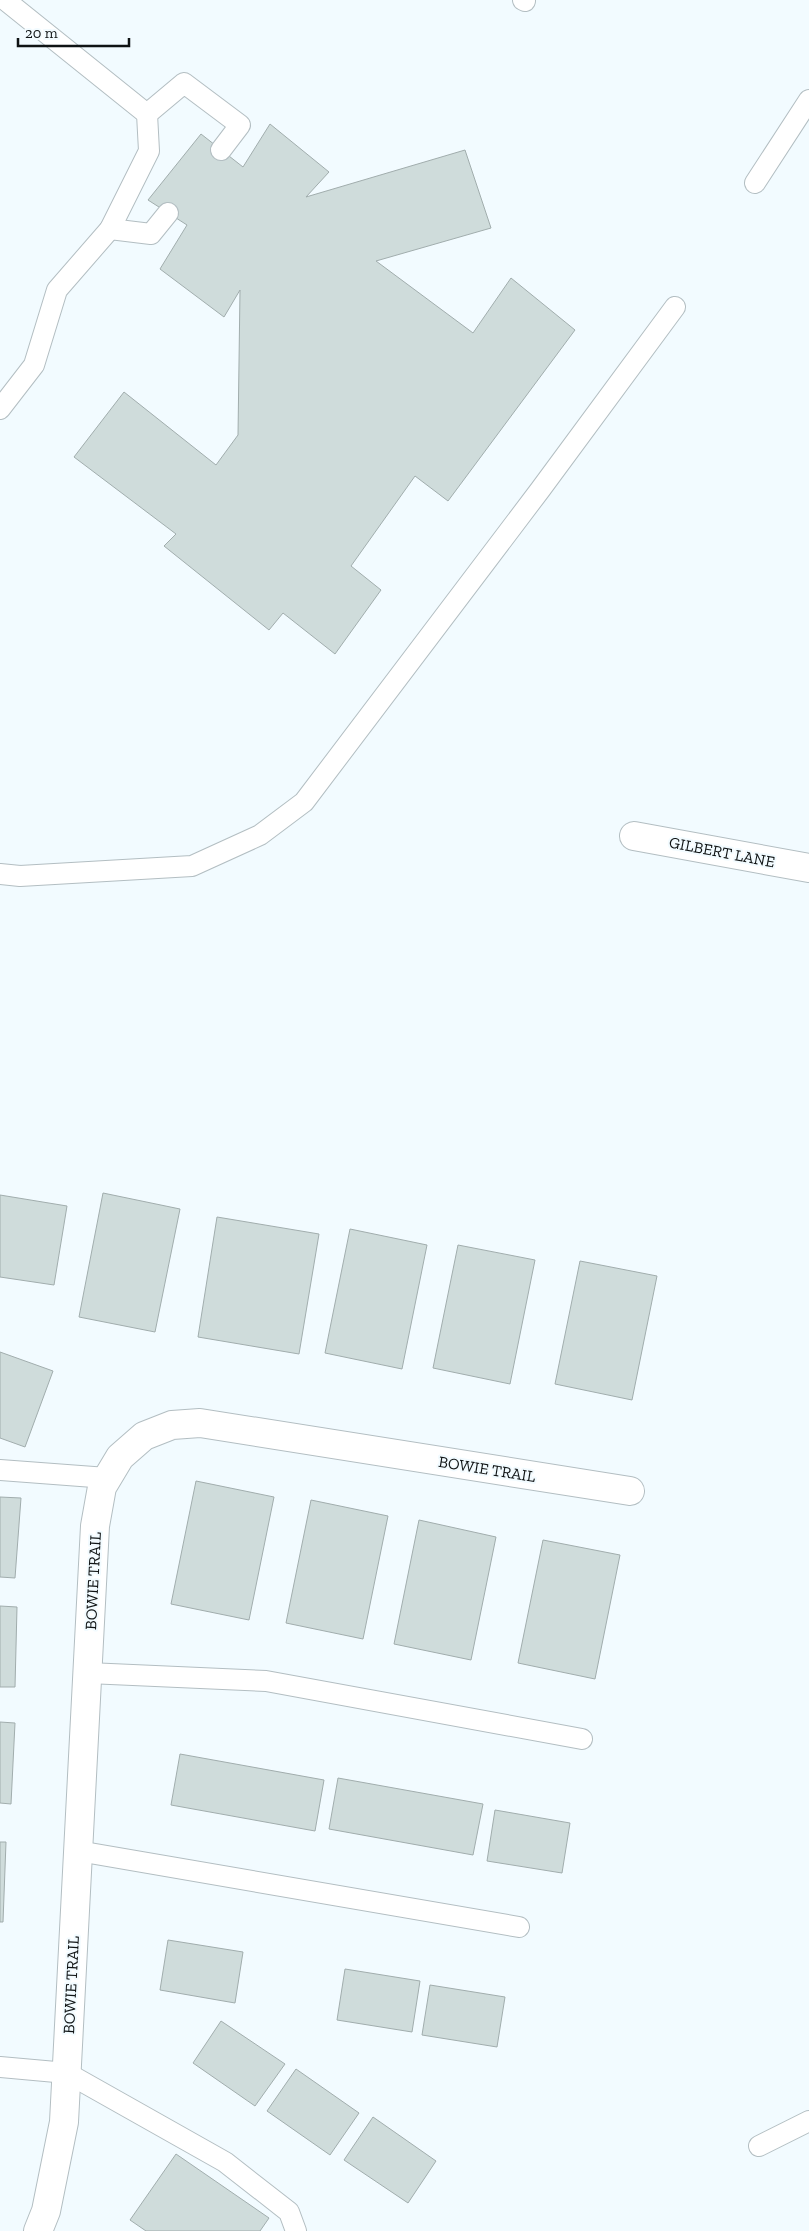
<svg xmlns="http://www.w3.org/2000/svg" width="809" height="2231" font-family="'Zilla Slab',serif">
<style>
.building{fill:#cfdcdb;stroke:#a1adad}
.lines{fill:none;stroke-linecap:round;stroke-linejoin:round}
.lane-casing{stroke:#b3bec2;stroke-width:22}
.street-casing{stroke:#b3bec2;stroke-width:30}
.lane{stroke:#fff;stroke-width:20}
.street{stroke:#fff;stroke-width:28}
.labels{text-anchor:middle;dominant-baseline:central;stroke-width:4;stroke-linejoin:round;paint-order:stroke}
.street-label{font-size:16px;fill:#0f1314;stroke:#f2fbff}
</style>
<rect width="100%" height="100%" fill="#f2fbff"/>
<!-- building -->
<g class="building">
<polygon points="270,124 329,172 306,197 465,150 491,228 376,261 473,333 511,278 575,330 448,501 415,476 351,566 381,590 335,654 283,613 269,630 164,546 176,534 74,457 124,392 216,465 238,435 240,290 224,317 160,269 187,225 148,200 201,134 243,167"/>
<polygon points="103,1193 180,1209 155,1332 79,1317"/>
<polygon points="0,1195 67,1206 54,1285 0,1277"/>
<polygon points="217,1217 319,1234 299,1354 198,1337"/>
<polygon points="350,1229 427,1245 402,1369 325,1353"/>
<polygon points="458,1245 535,1260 510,1384 433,1368"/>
<polygon points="580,1261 657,1276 632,1400 555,1384"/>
<polygon points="0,1352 53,1371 25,1447 0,1438"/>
<polygon points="196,1481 274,1497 249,1620 171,1604"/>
<polygon points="0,1497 21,1498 15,1578 0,1577"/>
<polygon points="311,1500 388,1516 363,1639 286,1623"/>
<polygon points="419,1520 496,1537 471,1660 394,1644"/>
<polygon points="543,1540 620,1555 595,1679 518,1663"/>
<polygon points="0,1606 17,1607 15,1687 0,1687"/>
<polygon points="0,1722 15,1723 11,1804 0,1803"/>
<polygon points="180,1754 324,1780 315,1831 171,1805"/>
<polygon points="338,1778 483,1804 473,1855 329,1829"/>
<polygon points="495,1810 570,1823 562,1873 487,1861"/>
<polygon points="0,1842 6,1842 3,1922 0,1922"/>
<polygon points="168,1940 243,1952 235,2003 160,1990"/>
<polygon points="345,1969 420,1981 412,2032 337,2020"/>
<polygon points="430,1985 505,1997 497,2047 422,2035"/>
<polygon points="221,2021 285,2064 255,2106 193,2063"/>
<polygon points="296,2069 359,2113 330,2155 267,2111"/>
<polygon points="373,2117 436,2161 408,2203 344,2160"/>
<polygon points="176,2154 269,2218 260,2231 146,2231 130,2220"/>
</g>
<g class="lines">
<defs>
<g id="lane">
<polyline points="523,0 525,1"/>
<polyline points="147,114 184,83 240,125 221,150"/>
<polyline points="755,183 809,100"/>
<polyline points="110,229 151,234 168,213"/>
<polyline points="0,409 34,365 57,290 110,229 149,151 147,114 5,0"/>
<polyline points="0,874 20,876 192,866 260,835 304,802 540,490 675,307"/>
<polyline points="0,1470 107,1478"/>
<polyline points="88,1673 266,1681 582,1739"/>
<polyline points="78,1851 519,1927"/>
<polyline points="0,2067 67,2073 225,2162 289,2212 296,2231"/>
<polyline points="759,2146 809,2121"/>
</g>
<g id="street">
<polyline points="634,836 809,868"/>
<polyline points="38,2231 46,2211 64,2122 95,1526 102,1487 120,1457 144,1436 172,1425 200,1423 630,1491"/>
</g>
</defs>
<!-- lane casing -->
<use href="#lane" class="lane-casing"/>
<!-- street casing -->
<use href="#street" class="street-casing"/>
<!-- lane -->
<use href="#lane" class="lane"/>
<!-- street -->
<use href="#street" class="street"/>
</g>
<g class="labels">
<!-- street labels -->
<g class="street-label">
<text transform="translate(722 852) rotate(11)">GILBERT LANE</text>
<text transform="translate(487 1469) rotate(9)">BOWIE TRAIL</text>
<text transform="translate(93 1581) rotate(-87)">BOWIE TRAIL</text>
<text transform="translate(71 1985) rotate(-87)">BOWIE TRAIL</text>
</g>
</g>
<!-- scale -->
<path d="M18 38v8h111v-8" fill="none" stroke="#0f1314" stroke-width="2.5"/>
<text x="25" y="38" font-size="15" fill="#0f1314" stroke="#f2fbff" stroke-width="4" paint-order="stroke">20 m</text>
</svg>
